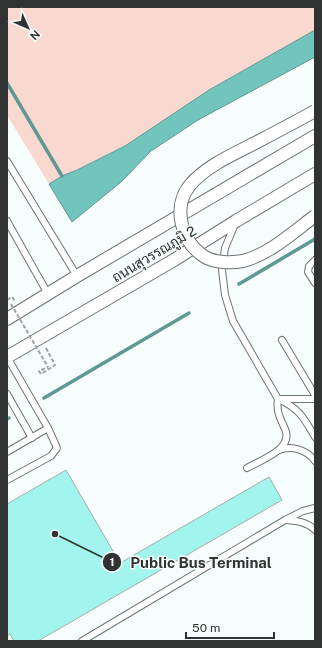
<svg xmlns="http://www.w3.org/2000/svg" width="322" height="648" font-family="'Public Sans',Sarabun,sans-serif">
<style>
.green{fill:#f9d8d0}
.water{fill:#72c5bc;stroke:#5e9993}
.lines{fill:none;stroke-linecap:round;stroke-linejoin:round}
.stream{stroke:#5e9993;stroke-width:3.5}
.building{fill:#a2f5ec;stroke:#a6acab}
.service-casing{stroke:#6e7473;stroke-width:8}
.minor-casing{stroke:#6e7473;stroke-width:14}
.path{stroke:#9fa3a3;stroke-width:2;stroke-dasharray:4 2;stroke-linecap:butt}
.service{stroke:#fff;stroke-width:6}
.minor{stroke:#fff;stroke-width:12}
.minor-bridge-casing{stroke:#6e7473;stroke-width:14;stroke-linecap:butt}
.path-bridge{stroke:#9fa3a3;stroke-width:2;stroke-dasharray:4 2;stroke-linecap:butt}
.minor-bridge{stroke:#fff;stroke-width:12}
.labels{text-anchor:middle;dominant-baseline:central;stroke-width:3;stroke-linejoin:round;paint-order:stroke}
.street-label{font-size:14px;fill:#313333;stroke:#f7fdfc}
.leader{fill:none;stroke:#313333;stroke-width:1.5}
.callout-dot{fill:#313333;stroke:#f7fdfc;stroke-width:1.5}
.mark-label{font-size:12px;text-anchor:middle;font-weight:bold;fill:#fff}
.callout-label{font-size:15px;text-anchor:middle;font-weight:bold;fill:#313333;stroke:#f7fdfc;stroke-width:3;stroke-linejoin:round;paint-order:stroke}
</style>
<rect width="100%" height="100%" fill="#f7fdfc"/>
<!-- green -->
<polygon class="green" points="7,7 315,7 315,30 209,90 125,146 77,170 62,176 49,184 7,115"/>
<!-- water -->
<polygon class="water" points="315,30 315,57 198,120 151,151 121,182 72,222 49,184 62,176 77,170 125,146 209,90"/>
<g class="lines">
<!-- stream -->
<g class="stream">
<polyline points="7,83 62,176"/>
<polyline points="239,284 315,239"/>
<polyline points="44,398 189,313"/>
<polyline points="7,419 9,418"/>
</g>
</g>
<!-- building -->
<polygon class="building" points="66,470 120,563 269,477 282,500 38,641 14,641 10,634 7,636 7,504"/>
<g class="lines">
<defs>
<g id="service">
<polyline points="7,161 77,276"/>
<polyline points="7,221 48,294"/>
<path d="M235 224 225 248 222 270 225 295 233 321 278 399C299 408 304 418 315 437"/>
<polyline points="315,260 309,266 308,272 315,283"/>
<polyline points="282,340 315,395"/>
<polyline points="7,357 48,428"/>
<polyline points="7,394 32,438"/>
<path d="M279 450C292 445 307 450 315 461"/>
<polyline points="7,452 48,428 57,448 51,456 7,480"/>
<path d="M247 468C261 460 294 449 285 429 280 418 276 411 278 399H315"/>
<path d="M286 520C298 521 307 522 315 530"/>
<polyline points="82,641 285,520 303,511 315,508"/>
</g>
<g id="minor">
<polyline points="7,319 77,276 315,136"/>
<polyline points="7,357 174,260 236,221 315,174"/>
</g>
</defs>
<!-- service casing -->
<use href="#service" class="service-casing"/>
<!-- minor casing -->
<use href="#minor" class="minor-casing"/>
<!-- path -->
<g class="path">
<polyline points="7,300 12,297 15,301"/>
<polyline points="46,348 55,365 41,374 39,371 48,367"/>
</g>
<!-- service -->
<use href="#service" class="service"/>
<!-- minor -->
<use href="#minor" class="minor"/>
<defs>
<path id="minor-bridge" d="M315 111C297 121 278 131 259 141 236 153 207 165 190 185 172 207 181 242 205 257 215 263 232 263 243 261 270 254 293 232 315 216"/>
</defs>
<!-- minor-bridge casing -->
<use href="#minor-bridge" class="minor-bridge-casing"/>
<!-- path-bridge -->
<polyline class="path-bridge" points="11,304 48,367"/>
<!-- minor-bridge -->
<use href="#minor-bridge" class="minor-bridge"/>
</g>
<g class="labels">
<!-- street labels -->
<g class="street-label">
<text transform="translate(154 254) rotate(-31)">ถนนสุวรรณภูมิ 2</text>
</g>
</g>
<!-- callouts -->
<path class="leader" d="M55 534L112 562"/>
<g class="callout-dot">
<circle cx="55" cy="534" r="4"/>
<circle cx="112" cy="562" r="10"/>
</g>
<g class="mark-label">
<text x="112" y="566">1</text>
</g>
<g class="callout-label">
<text x="201" y="568">Public Bus Terminal</text>
</g>
<!-- border -->
<rect width="322" height="648" fill="none" stroke="#313333" stroke-width="16"/>
<!-- north arrow -->
<g transform="translate(28 28) rotate(135)" stroke="#f7fdfc" stroke-width="3" paint-order="stroke">
<path d="M0-3L7 15L0 10L-7 15Z" fill="#313333"/>
<text y="-6" font-size="11" font-weight="bold" text-anchor="middle" fill="#313333">N</text>
</g>
<!-- scale -->
<path d="M186 632v6h88v-6" fill="none" stroke="#313333" stroke-width="2"/>
<text x="192" y="632" font-size="12" fill="#313333" stroke="#f7fdfc" stroke-width="3" paint-order="stroke">50 m</text>
</svg>
